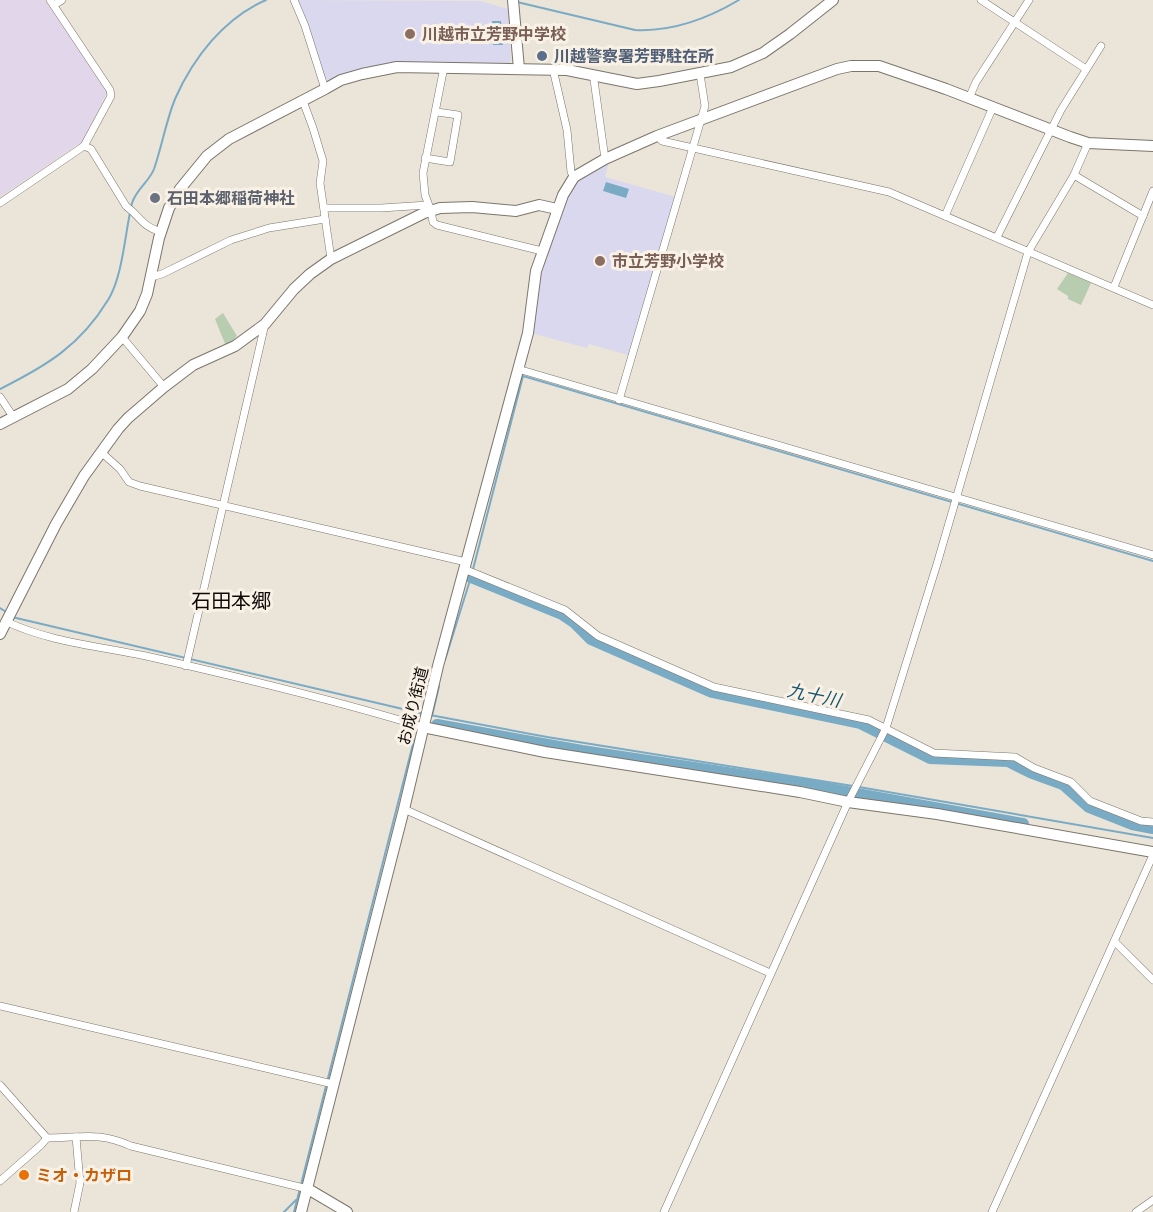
<svg xmlns="http://www.w3.org/2000/svg" width="1153" height="1212" font-family="'Work Sans','Noto Sans JP',sans-serif">
<style>
.industrial{fill:#e2d6ea}
.education{fill:#dad8ee}
.green{fill:#b8ccb0}
.water{fill:#7aabc4}
.lines{fill:none;stroke-linecap:round;stroke-linejoin:round}
.stream{stroke:#7aabc4;stroke-width:2}
.river{stroke:#7aabc4;stroke-width:12}
.street-casing{stroke:#7c756b;stroke-width:8}
.secondary-casing{stroke:#7c756b;stroke-width:12}
.street{stroke:#fff;stroke-width:7}
.secondary{stroke:#fff;stroke-width:10}
.education-dot{fill:#8d6e63;stroke:#f9f1e6;stroke-width:2}
.service-dot{fill:#5c6f8a;stroke:#f9f1e6;stroke-width:2}
.worship-dot{fill:#6b7280;stroke:#f9f1e6;stroke-width:2}
.food-dot{fill:#e8710a;stroke:#f9f1e6;stroke-width:2}
.labels{text-anchor:middle;dominant-baseline:central;stroke-width:6;stroke-linejoin:round;paint-order:stroke}
.education-label{font-size:16px;font-weight:bold;fill:#785e54;stroke:#f9f1e6;text-anchor:start}
.service-label{font-size:16px;font-weight:bold;fill:#4e5e75;stroke:#f9f1e6;text-anchor:start}
.worship-label{font-size:16px;font-weight:bold;fill:#5b616d;stroke:#f9f1e6;text-anchor:start}
.street-label{font-size:16px;fill:#0d0b08;stroke:#f9f1e6}
.food-label{font-size:16px;font-weight:bold;fill:#c56008;stroke:#f9f1e6;text-anchor:start}
.water-label{font-size:18px;font-style:italic;fill:#15556f;stroke:#f9f1e6}
.quarter-label{font-size:20px;fill:#0d0b08;stroke:#f9f1e6}
</style>
<rect width="100%" height="100%" fill="#ebe4d9"/>
<!-- industrial -->
<polygon class="industrial" points="0,0 45,0 107,93 83,141 0,197"/>
<!-- education -->
<g class="education">
<polygon points="296,0 480,1 508,9 511,60 509,64 400,62 368,67 345,74 330,81 325,78"/>
<polygon points="609,162 605,177 676,197 628,355 589,344 587,348 531,333 541,270 557,223 574,183"/>
</g>
<!-- green -->
<g class="green">
<polygon points="1068,273 1091,283 1081,305 1068,299 1068,296 1057,289"/>
<polygon points="223,313 237,336 234,339 235,341 226,346 215,319"/>
</g>
<!-- water -->
<g class="water">
<polygon points="492,21 501,21 503,45 493,45"/>
<polygon points="606,182 629,189 626,198 603,191"/>
</g>
<g class="lines">
<!-- stream -->
<g class="stream">
<path d="M517 2 635 30C673 32 707 19 739 0"/>
<path d="M0 389C46 366 80 346 108 300 123 276 125 232 132 203 137 188 149 182 154 169 162 146 166 121 175 99 193 58 224 18 266 0"/>
<polyline points="0,608 8,613"/>
<polyline points="12,617 424,714"/>
<polyline points="445,660 471,577 523,376 1153,561"/>
<polyline points="430,715 547,737 853,786"/>
<polyline points="432,716 439,686"/>
<polyline points="859,787 1153,838"/>
<polyline points="284,1212 296,1200"/>
<polyline points="294,1212 414,740 417,736"/>
</g>
<!-- river -->
<g class="river">
<polyline points="471,577 562,614 574,622 591,639 712,692 860,723 930,758 1008,761 1030,772 1063,784 1089,807 1132,824 1153,828"/>
<polyline points="437,725 582,751 807,785 1023,824"/>
</g>
<defs>
<g id="street">
<polyline points="294,0 305,26 325,89"/>
<polyline points="981,0 1086,69"/>
<polyline points="54,5 62,0"/>
<polyline points="444,67 423,173 425,195 431,211 433,222 437,225 542,251"/>
<polyline points="553,69 567,130 571,172 574,177"/>
<polyline points="596,75 594,80 605,159"/>
<polyline points="969,98 976,82 1029,0"/>
<polyline points="303,101 313,128 323,161 320,183 331,259"/>
<polyline points="657,136 662,141 889,192 1153,305"/>
<path d="M84 146 91 149 126 206C142 218 140 225 161 232"/>
<polyline points="425,158 450,162 458,115 437,112"/>
<polyline points="1074,175 1143,216"/>
<polyline points="0,203 84,146 111,96 110,90 50,0"/>
<polyline points="324,208 381,208 428,205"/>
<polyline points="945,216 993,107"/>
<polyline points="997,237 1061,110 1101,46"/>
<polyline points="151,277 162,274 231,240 269,228 325,219"/>
<polyline points="1114,287 1153,191"/>
<polyline points="122,337 164,387"/>
<polyline points="518,369 1153,555"/>
<polyline points="0,397 14,418"/>
<polyline points="619,400 705,106 700,74"/>
<polyline points="101,452 120,469 129,482 140,486 466,562"/>
<polyline points="464,569 565,610 598,636 714,687 869,720 934,753 1015,757 1034,768 1071,782 1090,801 1141,821 1153,822"/>
<path d="M5 621C49 642 98 646 146 656 239 677 332 699 423 727"/>
<polyline points="186,666 265,324"/>
<polyline points="404,809 770,973"/>
<polyline points="1115,942 1153,980"/>
<polyline points="0,1006 333,1084"/>
<path d="M0 1085 47 1138C80 1138 99 1131 131 1146L308 1189"/>
<polyline points="0,1181 41,1145 47,1138"/>
<polyline points="74,1212 80,1183 76,1137"/>
<polyline points="664,1212 848,802 886,728 937,564 1028,252 1074,175 1088,143"/>
<polyline points="992,1212 1153,855"/>
<polyline points="1136,1212 1153,1200"/>
</g>
<g id="secondary">
<polyline points="513,0 519,69"/>
<polyline points="0,424 68,389 92,369 122,337 140,311 147,294 159,238 169,208 180,189 207,156 229,139 325,89 341,80 362,74 397,67 567,70 637,84 659,81 731,67 763,53 790,34 833,0"/>
<polyline points="0,634 56,524 84,476 118,429 128,418 164,387 193,365 235,346 265,324 294,289 310,274 331,259 424,213 440,208 472,207 516,211 539,205 557,209"/>
<polyline points="423,727 545,752 800,792 848,802 937,814 1153,852"/>
<polyline points="308,1189 347,1212"/>
<polyline points="301,1212 404,809 438,666 528,333 536,271 563,195 574,177 605,159 657,136 837,69 851,66 879,66 946,89 1070,137 1088,143 1153,146"/>
</g>
</defs>
<!-- street casing -->
<use href="#street" class="street-casing"/>
<!-- secondary casing -->
<use href="#secondary" class="secondary-casing"/>
<!-- street -->
<use href="#street" class="street"/>
<!-- secondary -->
<use href="#secondary" class="secondary"/>
</g>
<!-- markers -->
<g class="education-dot">
<circle cx="410" cy="34" r="6"/>
<circle cx="600" cy="261" r="6"/>
</g>
<circle class="service-dot" cx="542" cy="56" r="6"/>
<circle class="worship-dot" cx="155" cy="198" r="6"/>
<circle class="food-dot" cx="24" cy="1175" r="6"/>
<g class="labels">
<!-- education labels -->
<g class="education-label">
<text x="422" y="34">川越市立芳野中学校</text>
<text x="612" y="261">市立芳野小学校</text>
</g>
<!-- service labels -->
<g class="service-label">
<text x="554" y="56">川越警察署芳野駐在所</text>
</g>
<!-- worship labels -->
<g class="worship-label">
<text x="167" y="198">石田本郷稲荷神社</text>
</g>
<!-- street labels -->
<g class="street-label">
<text transform="translate(413 706) rotate(-76)">お成り街道</text>
</g>
<!-- food labels -->
<g class="food-label">
<text x="36" y="1175">ミオ・カザロ</text>
</g>
<!-- water labels -->
<g class="water-label">
<text transform="translate(814 695) rotate(12)">九十川</text>
</g>
<!-- quarter labels -->
<g class="quarter-label">
<text x="231" y="601">石田本郷</text>
</g>
</g>
</svg>
